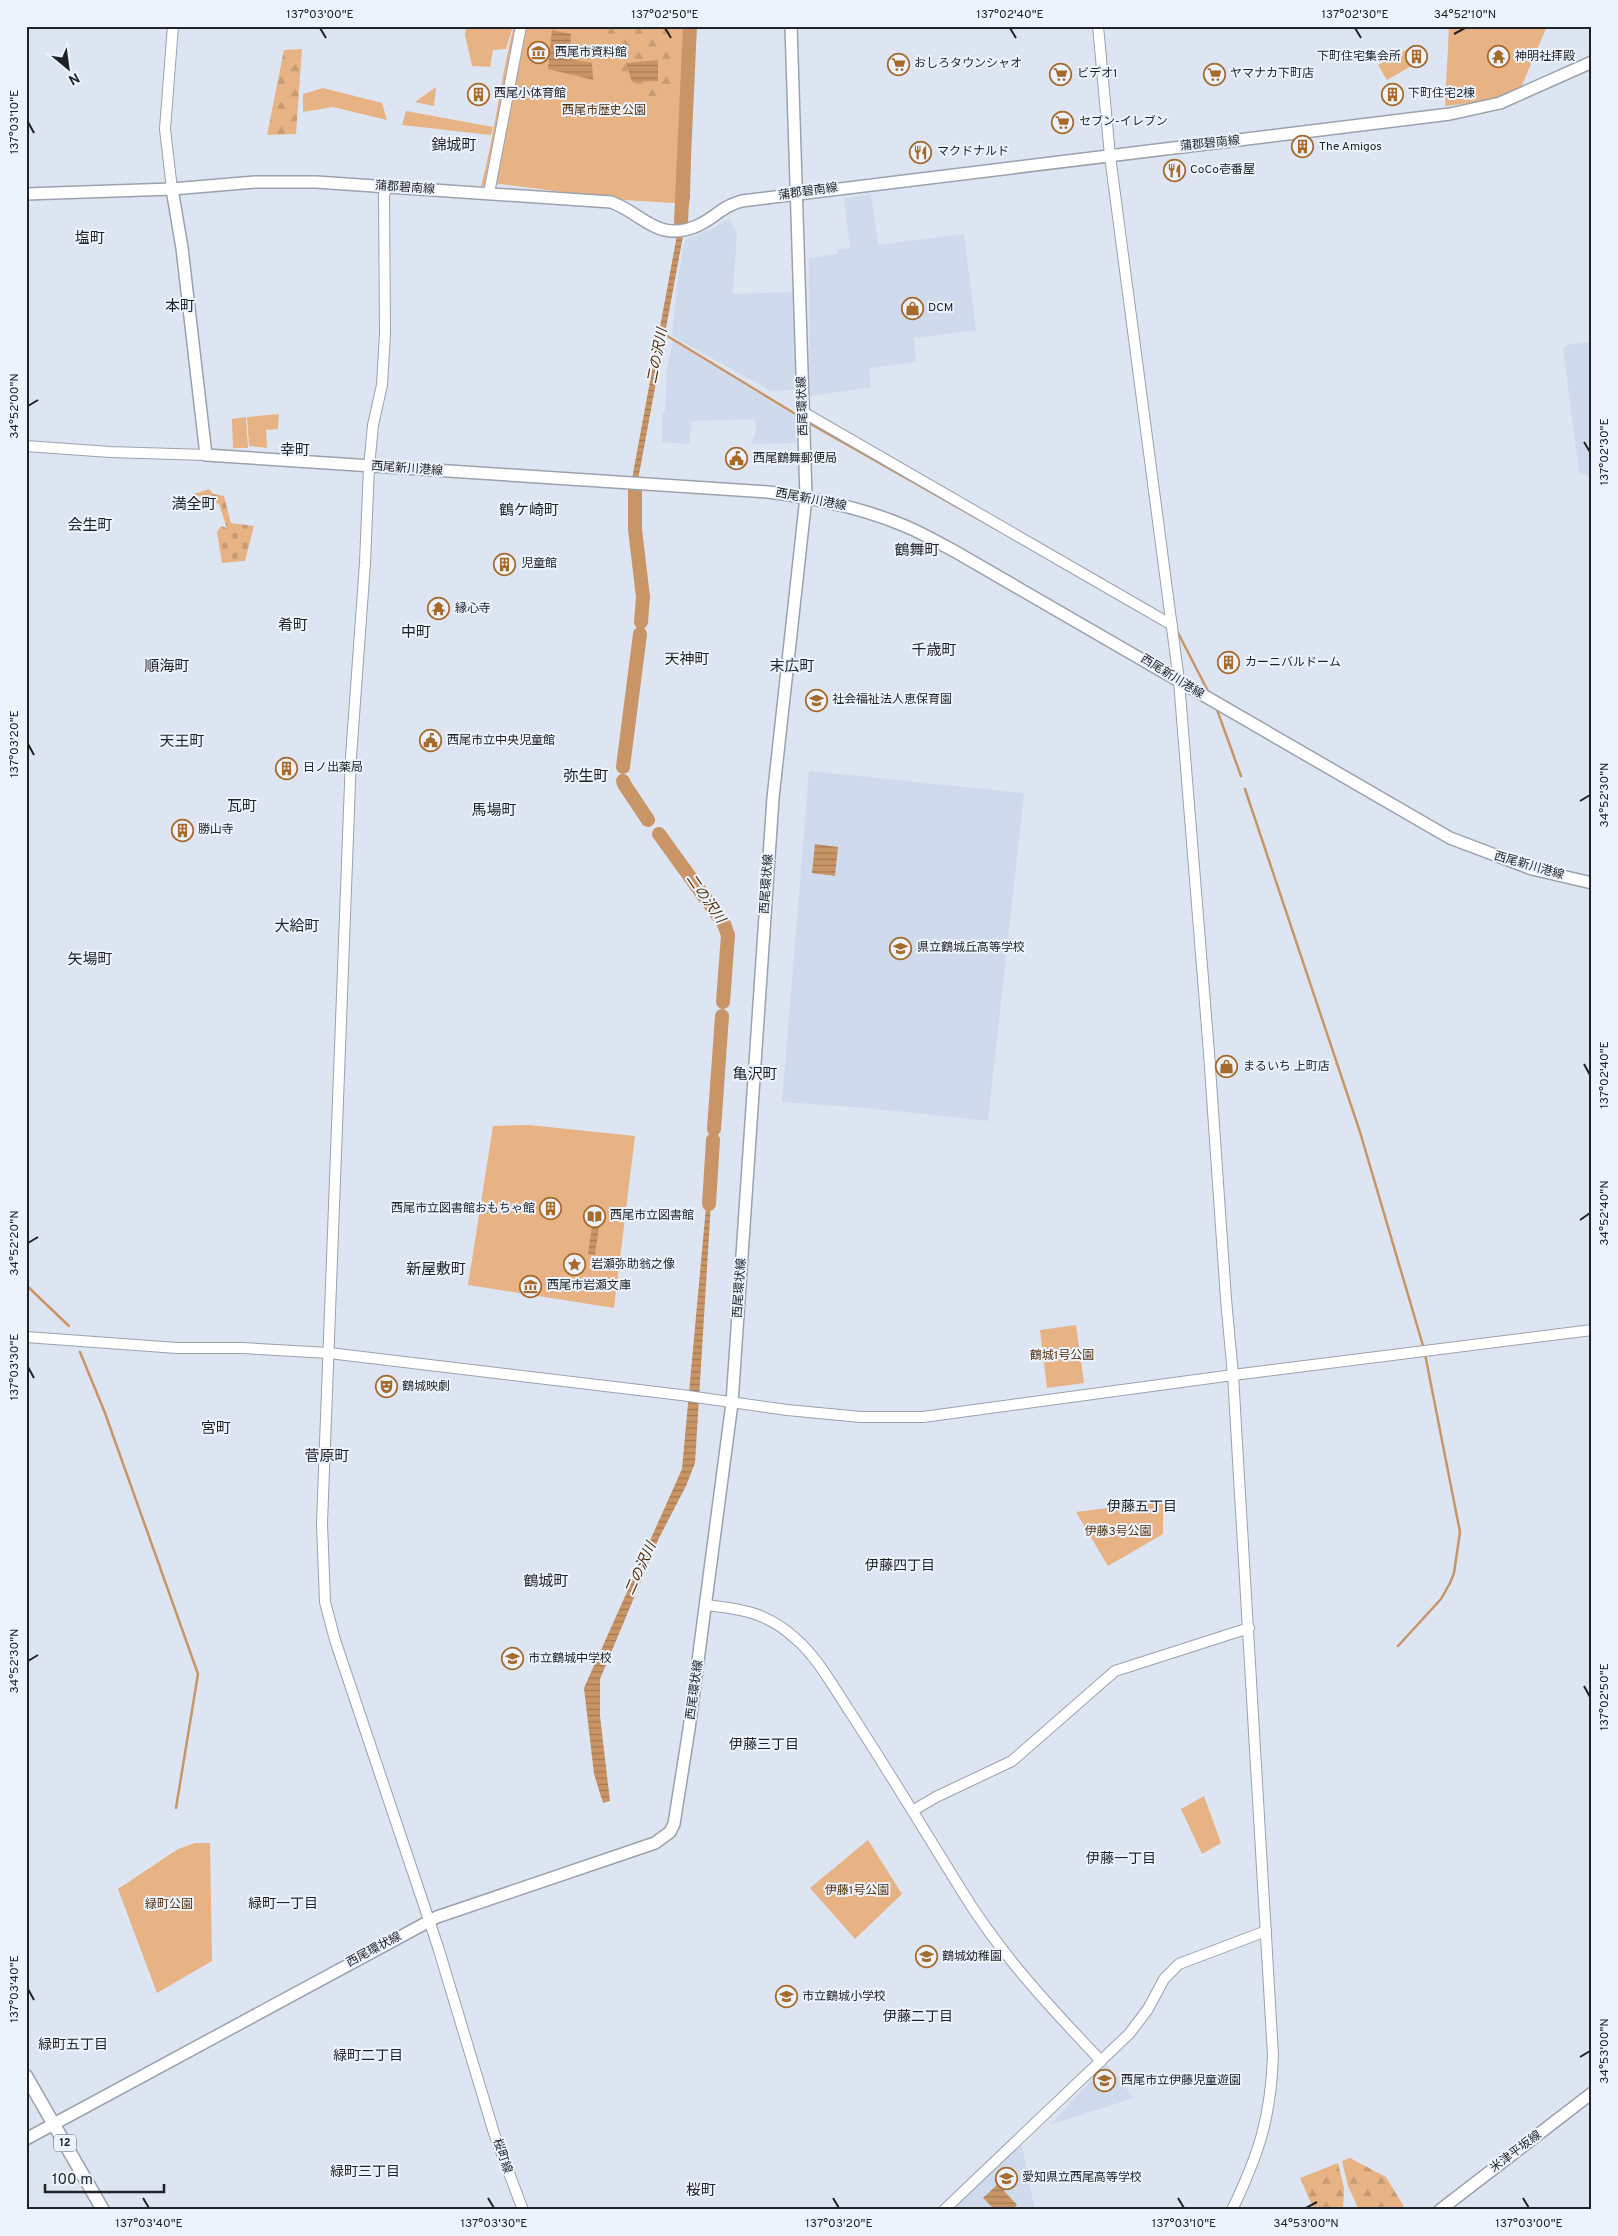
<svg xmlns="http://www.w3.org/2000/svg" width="1618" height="2236" font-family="Overpass,'Noto Sans JP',sans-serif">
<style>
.built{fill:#cfdaed}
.green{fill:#e7b384}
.forest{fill:url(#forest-firs)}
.cemetery{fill:url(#cemetery-stones)}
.water{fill:url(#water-rules)}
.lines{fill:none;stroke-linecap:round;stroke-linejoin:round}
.stream{stroke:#c99566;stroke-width:2.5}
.river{stroke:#c99566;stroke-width:14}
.tertiary-casing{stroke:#9ba2ae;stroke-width:12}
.secondary-casing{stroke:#9ba2ae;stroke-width:14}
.primary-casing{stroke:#9ba2ae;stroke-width:15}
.tertiary{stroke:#fff;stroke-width:10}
.secondary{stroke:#fff;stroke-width:11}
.primary{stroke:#fff;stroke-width:12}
.ticks{fill:none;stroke:#1f2226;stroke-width:2}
.labels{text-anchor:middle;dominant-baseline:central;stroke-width:4;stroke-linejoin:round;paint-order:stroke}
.shield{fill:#ecf3fd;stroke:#5c6166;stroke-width:1}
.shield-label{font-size:11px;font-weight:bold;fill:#1f2226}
.poi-label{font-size:12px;fill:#1f2226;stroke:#ecf3fd;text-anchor:start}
.park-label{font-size:12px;fill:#55320c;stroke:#ecf3fd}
.street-label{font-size:12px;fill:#1f2226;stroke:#ecf3fd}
.water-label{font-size:14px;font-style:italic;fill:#502d06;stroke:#ecf3fd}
.neighbourhood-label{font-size:14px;fill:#1f2226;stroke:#ecf3fd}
.quarter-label{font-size:15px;fill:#1f2226;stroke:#ecf3fd}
.neatline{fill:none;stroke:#1f2226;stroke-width:2}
.ticks-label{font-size:12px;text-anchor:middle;fill:#1f2226}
</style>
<defs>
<pattern id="forest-firs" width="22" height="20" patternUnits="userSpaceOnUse" patternTransform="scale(1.25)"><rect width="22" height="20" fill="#e7b384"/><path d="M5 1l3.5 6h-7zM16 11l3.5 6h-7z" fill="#c69a72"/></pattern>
<pattern id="cemetery-stones" width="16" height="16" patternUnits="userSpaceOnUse" patternTransform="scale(1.25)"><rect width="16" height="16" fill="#e7b384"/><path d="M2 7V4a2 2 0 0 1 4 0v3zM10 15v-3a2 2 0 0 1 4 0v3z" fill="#c69a72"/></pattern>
<pattern id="water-rules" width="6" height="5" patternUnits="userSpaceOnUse" patternTransform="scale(1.25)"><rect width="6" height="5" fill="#c99566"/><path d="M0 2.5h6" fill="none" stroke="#a37954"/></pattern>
</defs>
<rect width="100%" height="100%" fill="#dee5f2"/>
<!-- built -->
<g class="built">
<polygon points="871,194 878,245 964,234 976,330 914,338 916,362 869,368 871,387 810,396 809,258 838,254 838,249 850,248 844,198"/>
<polygon points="728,218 737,232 733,294 794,292 795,390 771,391 672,336 677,284 685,239 714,228"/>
<polygon points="673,341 796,417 796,443 752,444 756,429 755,419 692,421 689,444 662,442 662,412 665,411 667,367"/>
<polygon points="1592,342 1592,478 1579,472 1563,348 1566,345"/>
<polygon points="809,771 1024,793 988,1121 867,1108 782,1102"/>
<polygon points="1106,2064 1134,2098 1050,2125"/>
<polygon points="1018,2144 1022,2146 1035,2210 950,2210"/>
</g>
<!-- green -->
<g class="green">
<polygon points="466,26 513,26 506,49 493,50 490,67 472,66 465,35"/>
<path d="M514 26H692L689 204 624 200 501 184 481 186C495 134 500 79 514 26Z"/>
<polygon points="1449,26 1547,26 1520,90 1486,101 1445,106"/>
<polygon points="1413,46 1415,60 1420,61 1387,80 1378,65"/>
<polygon points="436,87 434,106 415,102"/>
<polygon points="323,88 382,103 387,120 333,107 303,112 303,94"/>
<polygon points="406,111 493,127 491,135 402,125"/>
<polygon points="279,414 278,429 266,430 267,448 249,446 247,417"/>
<polygon points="246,417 248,448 233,448 232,419"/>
<polygon points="529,1125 635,1136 614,1308 468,1285 493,1126"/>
<polygon points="1076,1325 1084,1383 1047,1388 1040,1330"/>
<polygon points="1163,1501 1163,1534 1108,1566 1076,1512"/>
<polygon points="1204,1796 1221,1843 1202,1854 1181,1809"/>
<polygon points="868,1840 902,1894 855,1939 810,1888"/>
<polygon points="195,1843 210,1843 212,1961 157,1993 118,1889 178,1849"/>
</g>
<!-- forest -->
<g class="forest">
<polygon points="605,26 670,26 673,95 631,97"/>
<polygon points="302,49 296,134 267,135 284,50"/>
<polygon points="1350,2158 1386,2177 1406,2210 1359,2210 1348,2186 1342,2161"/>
<polygon points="1338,2163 1344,2188 1343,2210 1314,2210 1300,2178"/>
</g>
<!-- cemetery -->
<polygon class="cemetery" points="209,489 213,494 224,496 231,523 254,526 245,561 222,563 217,532 221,526 227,528 219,504 194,494"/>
<!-- water -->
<g class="water">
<polygon points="690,26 693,26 690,198 638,480 632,479 684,197"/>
<polygon points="552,30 571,34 570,59 592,63 593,80 548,69"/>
<polygon points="658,60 658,81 632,82 626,63"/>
<polygon points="815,844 838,847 835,876 812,873"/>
<polygon points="708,1185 712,1187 695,1463 686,1486 659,1538 600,1679 600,1716 610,1801 603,1803 594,1774 584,1688 682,1469"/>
<polygon points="592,1226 599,1227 595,1255 588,1254"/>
<polygon points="998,2184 1017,2205 1012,2210 995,2210 983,2198"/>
</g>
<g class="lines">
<!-- stream -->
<g class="stream">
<polyline points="664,334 797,415"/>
<polyline points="807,422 1028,547"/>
<polyline points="1176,629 1209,693"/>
<polyline points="1216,707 1241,776"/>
<polyline points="1245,789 1360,1132 1424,1349"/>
<polyline points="26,1285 69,1326"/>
<polyline points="80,1352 105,1413 198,1674 176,1808"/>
<polyline points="1398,1646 1441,1599 1450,1583 1454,1573 1460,1532 1425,1354"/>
</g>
<!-- river -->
<g class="river">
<polyline points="681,222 690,26"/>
<polyline points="635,490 635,529 643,597 641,622"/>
<polyline points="623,767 640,634"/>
<polyline points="623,781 624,784 648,820"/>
<polyline points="659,834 724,924 728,935 723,1002"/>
<polyline points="714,1129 722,1016"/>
<polyline points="709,1204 713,1140"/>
</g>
<defs>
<g id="tertiary">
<path d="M1098 26 1110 156 1179 681 1209 1053 1226 1299 1233 1375 1273 2055C1271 2117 1259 2154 1232 2210"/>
<polyline points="387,187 384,195 385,333 382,385 373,425 369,467 365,563 351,757 322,1523 325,1602 335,1640 438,1947 494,2133 523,2210"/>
<polyline points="172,189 165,129 173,26"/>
<polyline points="489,193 521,26"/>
<polyline points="803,412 1172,625"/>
<polyline points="26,446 110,452 206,455"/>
<polyline points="26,1337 177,1348 243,1348 329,1353 681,1395 787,1410 861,1417 923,1417 1233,1375 1592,1330"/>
<path d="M706 1605C743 1609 768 1613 796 1639 819 1659 835 1690 852 1715 889 1772 924 1830 960 1888 999 1953 1050 2007 1101 2061"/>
<polyline points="914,1810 936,1797 1012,1761 1115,1671 1249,1628"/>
<polyline points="944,2210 1129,2034 1148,2009 1164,1979 1179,1964 1266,1931"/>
</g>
<g id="secondary">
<path d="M172 189 182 248 206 455 768 492C814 498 861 507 905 526 922 533 939 543 956 552L1450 838 1532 869 1592 883"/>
<path d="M26 194 172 189 255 182H316L611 202C644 214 658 244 699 225 716 217 722 206 742 201L1450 114 1500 103 1592 62"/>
<polyline points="26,2139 437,1917 655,1843 670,1832 674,1824 689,1729 732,1403 773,798 806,497 791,26"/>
<polyline points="1440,2210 1592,2093"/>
</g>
<polyline id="primary" points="26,2076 103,2210"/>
</defs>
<!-- tertiary casing -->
<use href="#tertiary" class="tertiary-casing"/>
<!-- secondary casing -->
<use href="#secondary" class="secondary-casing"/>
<!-- primary casing -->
<use href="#primary" class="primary-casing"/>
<!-- tertiary -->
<use href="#tertiary" class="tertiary"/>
<!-- secondary -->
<use href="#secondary" class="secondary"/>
<!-- primary -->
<use href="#primary" class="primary"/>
</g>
<!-- ticks -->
<path class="ticks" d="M320 28 326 38M665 28 671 38M1010 28 1016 38M1355 28 1361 38M1454 34 1465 28M28 122 34 133M28 406 38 400M1584 442 1590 452M28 744 34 755M1580 801 1590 795M1584 1064 1590 1075M1580 1220 1590 1213M28 1243 38 1237M28 1367 34 1378M28 1661 38 1655M1584 1686 1590 1697M28 1989 34 2000M1580 2057 1590 2051M143 2198 149 2208M488 2198 494 2208M833 2198 839 2208M1178 2198 1184 2208M1523 2198 1529 2208M1306 2208 1317 2202"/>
<!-- icons -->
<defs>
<symbol id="museum-ring" viewBox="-11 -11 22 22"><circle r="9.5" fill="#ecf3fd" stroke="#a66a2c" stroke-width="1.5"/><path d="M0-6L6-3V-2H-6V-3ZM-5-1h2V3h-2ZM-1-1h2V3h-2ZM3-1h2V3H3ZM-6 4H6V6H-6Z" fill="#a66a2c"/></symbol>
<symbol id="building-ring" viewBox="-11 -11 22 22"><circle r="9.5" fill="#ecf3fd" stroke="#a66a2c" stroke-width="1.5"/><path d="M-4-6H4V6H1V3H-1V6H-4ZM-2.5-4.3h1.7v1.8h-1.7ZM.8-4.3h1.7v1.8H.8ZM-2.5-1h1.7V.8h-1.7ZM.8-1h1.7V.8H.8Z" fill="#a66a2c"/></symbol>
<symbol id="temple-ring" viewBox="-11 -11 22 22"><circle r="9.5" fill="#ecf3fd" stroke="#a66a2c" stroke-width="1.5"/><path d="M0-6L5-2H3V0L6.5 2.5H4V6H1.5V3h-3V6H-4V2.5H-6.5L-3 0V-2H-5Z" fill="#a66a2c"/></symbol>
<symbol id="supermarket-ring" viewBox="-11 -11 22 22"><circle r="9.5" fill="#ecf3fd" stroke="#a66a2c" stroke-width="1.5"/><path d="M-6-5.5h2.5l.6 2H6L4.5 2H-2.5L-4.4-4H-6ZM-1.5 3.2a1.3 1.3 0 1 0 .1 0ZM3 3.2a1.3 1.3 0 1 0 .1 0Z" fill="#a66a2c"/></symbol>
<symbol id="restaurant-ring" viewBox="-11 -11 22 22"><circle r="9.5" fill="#ecf3fd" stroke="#a66a2c" stroke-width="1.5"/><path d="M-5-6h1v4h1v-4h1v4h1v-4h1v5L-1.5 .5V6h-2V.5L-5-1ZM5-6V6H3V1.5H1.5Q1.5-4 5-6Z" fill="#a66a2c"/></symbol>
<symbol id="shop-ring" viewBox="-11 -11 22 22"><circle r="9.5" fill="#ecf3fd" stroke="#a66a2c" stroke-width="1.5"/><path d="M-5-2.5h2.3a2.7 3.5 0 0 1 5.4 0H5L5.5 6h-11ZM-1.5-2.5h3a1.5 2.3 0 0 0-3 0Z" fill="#a66a2c"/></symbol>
<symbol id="civic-ring" viewBox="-11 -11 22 22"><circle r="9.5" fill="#ecf3fd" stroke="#a66a2c" stroke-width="1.5"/><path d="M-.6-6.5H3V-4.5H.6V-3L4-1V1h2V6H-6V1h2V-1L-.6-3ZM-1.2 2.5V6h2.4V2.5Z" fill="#a66a2c"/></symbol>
<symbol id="school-ring" viewBox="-11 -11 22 22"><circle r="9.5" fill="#ecf3fd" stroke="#a66a2c" stroke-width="1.5"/><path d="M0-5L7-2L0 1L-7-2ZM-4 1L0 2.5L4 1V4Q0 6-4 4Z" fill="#a66a2c"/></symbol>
<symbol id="library-ring" viewBox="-11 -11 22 22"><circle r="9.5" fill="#ecf3fd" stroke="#a66a2c" stroke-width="1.5"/><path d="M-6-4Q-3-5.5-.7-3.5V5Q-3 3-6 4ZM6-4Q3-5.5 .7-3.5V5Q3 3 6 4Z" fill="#a66a2c"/></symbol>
<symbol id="sight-ring" viewBox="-11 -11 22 22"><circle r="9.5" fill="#ecf3fd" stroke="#a66a2c" stroke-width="1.5"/><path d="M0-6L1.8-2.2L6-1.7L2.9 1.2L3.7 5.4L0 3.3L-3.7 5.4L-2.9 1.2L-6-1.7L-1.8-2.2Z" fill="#a66a2c"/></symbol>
<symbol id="theatre-ring" viewBox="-11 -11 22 22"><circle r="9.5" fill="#ecf3fd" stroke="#a66a2c" stroke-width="1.5"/><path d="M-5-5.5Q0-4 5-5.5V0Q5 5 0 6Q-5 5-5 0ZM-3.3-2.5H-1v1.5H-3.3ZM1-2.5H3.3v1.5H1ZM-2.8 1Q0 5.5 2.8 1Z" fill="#a66a2c"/></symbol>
</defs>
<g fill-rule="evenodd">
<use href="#museum-ring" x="526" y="40" width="25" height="25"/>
<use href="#building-ring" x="1404" y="44" width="25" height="25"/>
<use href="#temple-ring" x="1486" y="44" width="25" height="25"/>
<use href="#supermarket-ring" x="886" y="52" width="25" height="25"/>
<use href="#supermarket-ring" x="1048" y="62" width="25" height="25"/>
<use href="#supermarket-ring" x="1202" y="62" width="25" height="25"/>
<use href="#building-ring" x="466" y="82" width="25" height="25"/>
<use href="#building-ring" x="1380" y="82" width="25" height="25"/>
<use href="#supermarket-ring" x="1050" y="110" width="25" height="25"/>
<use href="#building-ring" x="1290" y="134" width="25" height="25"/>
<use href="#restaurant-ring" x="908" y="140" width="25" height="25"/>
<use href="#restaurant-ring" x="1162" y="158" width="25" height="25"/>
<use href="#shop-ring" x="900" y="296" width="25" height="25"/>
<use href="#civic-ring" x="724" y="446" width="25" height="25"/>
<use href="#building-ring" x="492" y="552" width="25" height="25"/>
<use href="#temple-ring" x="426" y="596" width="25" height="25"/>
<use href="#building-ring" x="1216" y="650" width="25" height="25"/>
<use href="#school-ring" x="804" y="688" width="25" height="25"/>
<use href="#civic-ring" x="418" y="728" width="25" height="25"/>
<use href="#building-ring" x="274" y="756" width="25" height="25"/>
<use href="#building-ring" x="170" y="818" width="25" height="25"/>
<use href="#school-ring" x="888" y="936" width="25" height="25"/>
<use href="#shop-ring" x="1214" y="1054" width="25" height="25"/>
<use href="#building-ring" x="538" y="1196" width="25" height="25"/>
<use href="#library-ring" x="582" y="1204" width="25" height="25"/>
<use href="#sight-ring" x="562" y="1252" width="25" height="25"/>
<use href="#museum-ring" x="518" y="1274" width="25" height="25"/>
<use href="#theatre-ring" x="374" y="1374" width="25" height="25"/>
<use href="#school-ring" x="500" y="1646" width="25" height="25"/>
<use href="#school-ring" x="914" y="1944" width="25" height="25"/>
<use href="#school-ring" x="774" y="1984" width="25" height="25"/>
<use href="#school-ring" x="1092" y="2068" width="25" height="25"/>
<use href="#school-ring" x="994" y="2166" width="25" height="25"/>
</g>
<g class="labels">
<!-- shield labels -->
<rect class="shield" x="54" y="2134.5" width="22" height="17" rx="4"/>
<g class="shield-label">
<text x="65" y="2143">12</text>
</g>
<!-- poi labels -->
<g class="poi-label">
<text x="555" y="53">西尾市資料館</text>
<text x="1401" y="57" text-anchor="end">下町住宅集会所</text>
<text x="1515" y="57">神明社拝殿</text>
<text x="914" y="64">おしろタウンシャオ</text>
<text x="1077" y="74">ビデオ1</text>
<text x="1230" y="74">ヤマナカ下町店</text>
<text x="494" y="94">西尾小体育館</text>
<text x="1408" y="94">下町住宅2棟</text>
<text x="1079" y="122">セブン-イレブン</text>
<text x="1319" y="147">The Amigos</text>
<text x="937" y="152">マクドナルド</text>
<text x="1190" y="170">CoCo壱番屋</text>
<text x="928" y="308">DCM</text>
<text x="753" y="459">西尾鶴舞郵便局</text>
<text x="521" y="564">児童館</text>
<text x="455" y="609">縁心寺</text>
<text x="1245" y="663">カーニバルドーム</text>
<text x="832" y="700">社会福祉法人恵保育園</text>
<text x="447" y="741">西尾市立中央児童館</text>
<text x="303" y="768">日ノ出薬局</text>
<text x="198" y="830">勝山寺</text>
<text x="917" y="948">県立鶴城丘高等学校</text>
<text x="1243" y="1067">まるいち 上町店</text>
<text x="535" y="1209" text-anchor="end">西尾市立図書館おもちゃ館</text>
<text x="610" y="1216">西尾市立図書館</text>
<text x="591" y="1265">岩瀬弥助翁之像</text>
<text x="547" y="1286">西尾市岩瀬文庫</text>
<text x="402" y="1387">鶴城映劇</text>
<text x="528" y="1659">市立鶴城中学校</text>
<text x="942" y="1957">鶴城幼稚園</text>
<text x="802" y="1997">市立鶴城小学校</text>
<text x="1121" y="2081">西尾市立伊藤児童遊園</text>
<text x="1022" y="2178">愛知県立西尾高等学校</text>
</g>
<!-- park labels -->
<g class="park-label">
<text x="604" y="111">西尾市歴史公園</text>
<text x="1062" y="1356">鶴城1号公園</text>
<text x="1118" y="1532">伊藤3号公園</text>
<text x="857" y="1891">伊藤1号公園</text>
<text x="169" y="1905">緑町公園</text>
</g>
<!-- street labels -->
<g class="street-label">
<text transform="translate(1210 144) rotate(-6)">蒲郡碧南線</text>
<text transform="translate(405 188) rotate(4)">蒲郡碧南線</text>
<text transform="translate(808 192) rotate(-8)">蒲郡碧南線</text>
<text transform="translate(803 406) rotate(-92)">西尾環状線</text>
<text transform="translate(407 469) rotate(4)">西尾新川港線</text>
<text transform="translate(811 500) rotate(11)">西尾新川港線</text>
<text transform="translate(1172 677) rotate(32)">西尾新川港線</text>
<text transform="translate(1529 866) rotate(16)">西尾新川港線</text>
<text transform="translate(767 884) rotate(-86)">西尾環状線</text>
<text transform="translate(740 1288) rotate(-86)">西尾環状線</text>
<text transform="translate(695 1690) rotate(-82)">西尾環状線</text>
<text transform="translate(374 1950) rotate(-28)">西尾環状線</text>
<text transform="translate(1516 2152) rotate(-37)">米津平坂線</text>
<text transform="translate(502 2156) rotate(71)">桜町線</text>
</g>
<!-- water labels -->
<g class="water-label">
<text transform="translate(658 356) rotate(-79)">二の沢川</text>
<text transform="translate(705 899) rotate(55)">二の沢川</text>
<text transform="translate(641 1569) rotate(-66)">二の沢川</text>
</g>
<!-- neighbourhood labels -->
<g class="neighbourhood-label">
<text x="1142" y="1507">伊藤五丁目</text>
<text x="900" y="1566">伊藤四丁目</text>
<text x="764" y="1745">伊藤三丁目</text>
<text x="1121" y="1859">伊藤一丁目</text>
<text x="283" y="1904">緑町一丁目</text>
<text x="918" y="2017">伊藤二丁目</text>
<text x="73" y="2045">緑町五丁目</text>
<text x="368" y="2056">緑町二丁目</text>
<text x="365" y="2172">緑町三丁目</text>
</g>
<!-- quarter labels -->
<g class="quarter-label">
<text x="454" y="146">錦城町</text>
<text x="90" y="239">塩町</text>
<text x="180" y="307">本町</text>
<text x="295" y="451">幸町</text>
<text x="194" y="505">満全町</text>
<text x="529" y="511">鶴ケ崎町</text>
<text x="90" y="526">会生町</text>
<text x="917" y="551">鶴舞町</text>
<text x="293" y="626">肴町</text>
<text x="416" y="633">中町</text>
<text x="934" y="651">千歳町</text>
<text x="687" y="660">天神町</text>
<text x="167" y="667">順海町</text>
<text x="792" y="667">末広町</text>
<text x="182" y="742">天王町</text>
<text x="586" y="777">弥生町</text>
<text x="242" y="807">瓦町</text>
<text x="494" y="811">馬場町</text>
<text x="297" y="927">大給町</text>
<text x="90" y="960">矢場町</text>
<text x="755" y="1075">亀沢町</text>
<text x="436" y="1270">新屋敷町</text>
<text x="216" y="1429">宮町</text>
<text x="327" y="1457">菅原町</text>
<text x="546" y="1582">鶴城町</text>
<text x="701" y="2191">桜町</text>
</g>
</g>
<!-- border -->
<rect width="1618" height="2236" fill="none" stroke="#ecf3fd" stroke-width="55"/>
<!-- north arrow -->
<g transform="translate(68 68) rotate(151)" stroke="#ecf3fd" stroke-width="4" paint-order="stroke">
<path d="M0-4L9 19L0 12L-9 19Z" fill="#1f2226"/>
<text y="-8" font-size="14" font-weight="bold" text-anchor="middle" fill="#1f2226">N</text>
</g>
<!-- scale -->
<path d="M45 2184v8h119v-8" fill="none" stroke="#1f2226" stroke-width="2.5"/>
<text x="52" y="2184" font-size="15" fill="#1f2226" stroke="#ecf3fd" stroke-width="4" paint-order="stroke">100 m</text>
<rect x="28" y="28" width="1562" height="2180" class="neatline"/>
<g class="ticks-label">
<text x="320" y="18">137°03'00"E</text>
<text x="665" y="18">137°02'50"E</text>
<text x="1010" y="18">137°02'40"E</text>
<text x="1355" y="18">137°02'30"E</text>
<text x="1465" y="18">34°52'10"N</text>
<text transform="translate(14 122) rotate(-90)" y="4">137°03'10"E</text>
<text transform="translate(14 406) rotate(-90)" y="4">34°52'00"N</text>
<text transform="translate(1604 452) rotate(-90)" y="4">137°02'30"E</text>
<text transform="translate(14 744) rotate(-90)" y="4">137°03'20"E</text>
<text transform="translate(1604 795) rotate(-90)" y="4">34°52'30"N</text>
<text transform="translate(1604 1075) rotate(-90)" y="4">137°02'40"E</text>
<text transform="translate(1604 1213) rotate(-90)" y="4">34°52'40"N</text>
<text transform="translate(14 1243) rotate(-90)" y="4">34°52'20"N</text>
<text transform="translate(14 1367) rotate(-90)" y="4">137°03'30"E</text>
<text transform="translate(14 1661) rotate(-90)" y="4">34°52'30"N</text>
<text transform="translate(1604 1697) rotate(-90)" y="4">137°02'50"E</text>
<text transform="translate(14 1989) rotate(-90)" y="4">137°03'40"E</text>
<text transform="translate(1604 2051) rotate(-90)" y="4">34°53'00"N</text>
<text x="149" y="2227">137°03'40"E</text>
<text x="494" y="2227">137°03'30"E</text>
<text x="839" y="2227">137°03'20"E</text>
<text x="1184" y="2227">137°03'10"E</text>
<text x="1306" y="2227">34°53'00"N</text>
<text x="1529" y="2227">137°03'00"E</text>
</g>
</svg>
